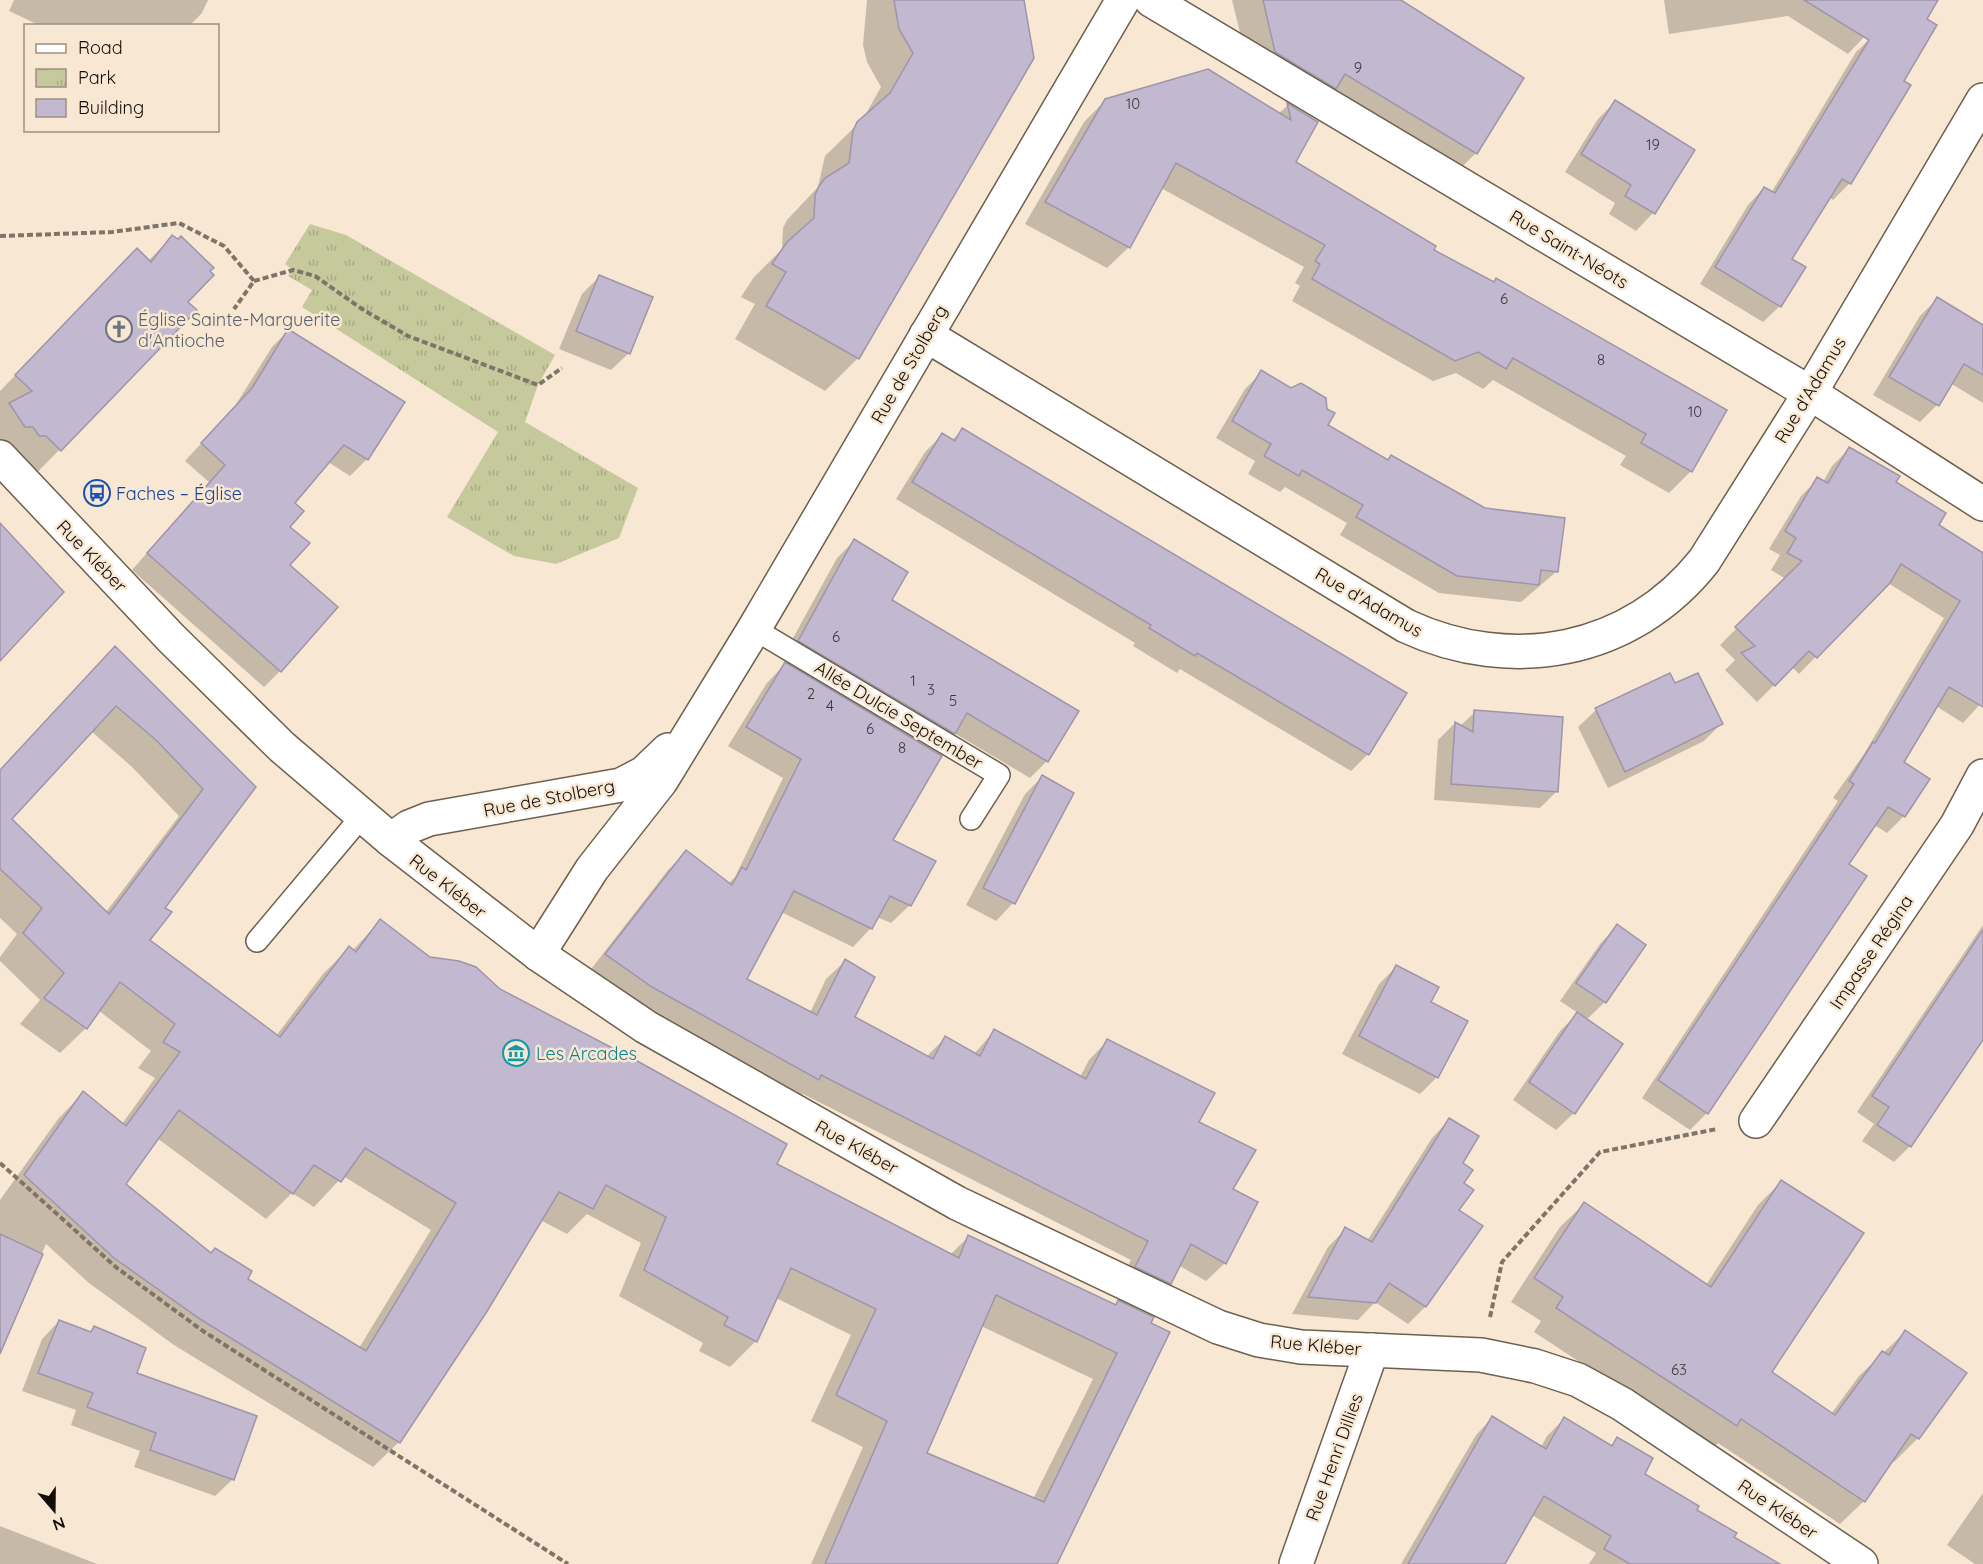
<svg xmlns="http://www.w3.org/2000/svg" width="1983" height="1564" font-family="Quicksand,sans-serif">
<style>
.park{fill:url(#park-tufts)}
.shadow{fill:#0003;fill-rule:evenodd}
.building{fill:#c2b8cf;stroke:#9f95ab;stroke-width:1.5;fill-rule:evenodd}
.lines{fill:none;stroke-linecap:round;stroke-linejoin:round}
.service-casing{stroke:#6d604d;stroke-width:24}
.minor-casing{stroke:#6d604d;stroke-width:36}
.tertiary-casing{stroke:#6d604d;stroke-width:36}
.path{stroke:#7e7467;stroke-width:4;stroke-dasharray:6 3;stroke-linecap:butt}
.service{stroke:#fff;stroke-width:21}
.minor{stroke:#fff;stroke-width:33}
.tertiary{stroke:#fff;stroke-width:33}
.labels{text-anchor:middle;dominant-baseline:central;stroke-width:5;stroke-linejoin:round;paint-order:stroke}
.number-label{font-size:15px;fill:#3d3738}
.street-label{font-size:18px;fill:#110c06;stroke:#f8e8d3}
.worship-label{font-size:18px;fill:#5b616d;stroke:#f8e8d3;text-anchor:start}
.transit-label{font-size:18px;fill:#164399;stroke:#f8e8d3;text-anchor:start}
.culture-label{font-size:18px;fill:#0d838f;stroke:#f8e8d3;text-anchor:start}
</style>
<defs>
<pattern id="park-tufts" width="24" height="20" patternUnits="userSpaceOnUse" patternTransform="scale(1.5)"><rect width="24" height="20" fill="#c5c99b"/><path d="M3 7l-1-3M5 7V3M7 7l1-3M15 17l-1-3M17 17v-4M19 17l1-3" fill="none" stroke="#a8ab84"/></pattern>
</defs>
<rect width="100%" height="100%" fill="#f8e8d3"/>
<!-- park -->
<polygon class="park" points="310,224 346,235 555,355 538,385 525,422 638,488 619,538 556,564 514,556 447,517 498,432 302,307 312,290 288,276 293,270 285,264"/>
<!-- shadow -->
<g class="shadow">
<polygon points="14,0 208,0 202,13 189,26 41,26 9,11"/>
<polygon points="867,0 1022,0 1032,57 858,358 825,391 735,339 755,304 741,297 754,277 782,249 783,228 787,220 818,187 825,156 863,119 881,87 867,62 863,45"/>
<polygon points="1232,0 1399,0 1476,153 1451,178 1251,77"/>
<polygon points="1664,0 1936,0 1864,37 1848,54 1788,16 1669,34"/>
<polygon points="1873,36 1902,81 1909,86 1850,183 1833,200 1829,197 1790,259 1780,306 1763,322 1700,284 1748,205 1764,188 1771,193 1856,52"/>
<polygon points="1106,100 1278,114 1288,105 1316,122 1293,163 1432,250 1725,411 1691,471 1669,493 1620,465 1626,456 1493,380 1483,389 1456,373 1433,381 1292,301 1300,286 1295,283 1304,267 1161,188 1129,247 1107,268 1025,224 1084,122"/>
<polygon points="1615,102 1693,151 1653,213 1636,231 1609,214 1615,203 1565,172 1598,119"/>
<polygon points="172,237 186,302 60,449 27,483 0,460 0,391 104,284 148,261"/>
<polygon points="599,277 629,353 611,370 559,349 582,294"/>
<polygon points="1937,299 1983,326 1983,403 1950,383 1937,405 1920,422 1873,395 1920,316"/>
<polygon points="288,331 403,402 367,459 350,476 328,462 293,503 288,527 288,565 280,671 264,687 132,570 209,482 185,461 235,406 272,347"/>
<polygon points="1262,372 1326,426 1387,461 1391,456 1557,571 1521,602 1439,593 1340,535 1347,523 1285,487 1280,492 1248,474 1255,461 1216,438 1245,389"/>
<polygon points="962,430 1368,754 1351,771 1180,669 1177,673 1133,646 1135,643 896,499 925,452 942,435 951,441"/>
<polygon points="1849,449 1894,482 1937,525 1983,554 1983,701 1963,723 1936,706 1902,763 1904,816 1887,833 1874,825 1847,864 1864,876 1707,1113 1690,1130 1642,1098 1838,801 1833,798 1864,754 1944,618 1888,583 1799,674 1792,667 1757,702 1725,670 1735,660 1720,645 1786,579 1771,570 1780,555 1769,549 1801,496 1818,479 1823,482 1832,466"/>
<polygon points="854,541 890,600 1047,761 1030,778 954,733 936,750 782,658 837,558"/>
<path d="M115 648 254 788 163 908 148 940 276 1036 323 974 349 948 352 951 380 921 430 958 499 991 775 1165 950 1255 968 1237 1114 1306 1118 1302 1152 1318 1056 1564H811L863 1447 811 1421 851 1335 776 1298 756 1341 730 1367 699 1351 703 1343 619 1296 641 1243 587 1214 567 1234 540 1220 399 1442 373 1467 174 1345 89 1283 46 1244 24 1293 0 1318V1200L58 1119 83 1093 122 1124 155 1078 138 1068 151 1051 98 1010 86 1028 60 1053 20 1024 40 1000 0 961V957L17 934 0 918V770ZM91 731 132 767 179 816 106 912 10 819ZM157 1138 266 1219 292 1193 314 1207 343 1176 431 1230 359 1348 245 1279 124 1184ZM981 1326 1093 1379 1033 1499 925 1454Z"/>
<polygon points="785,664 891,840 910,905 891,923 877,917 871,928 853,947 781,912 744,980 810,1013 826,979 845,961 853,1018 926,1057 945,1038 974,1054 994,1031 1080,1077 1089,1060 1107,1041 1197,1122 1231,1190 1225,1263 1206,1281 1178,1265 1170,1283 1151,1301 1118,1285 1131,1260 803,1094 799,1098 634,1005 588,973 668,870 686,852 728,884 735,877 783,778 728,746 767,683"/>
<polygon points="1670,675 1674,685 1721,724 1704,741 1608,788 1578,727 1596,710"/>
<polygon points="1475,712 1557,791 1540,808 1434,800 1438,740 1455,723 1460,726"/>
<polygon points="1042,777 1072,793 1013,903 996,921 966,905 1025,794"/>
<polygon points="1983,925 1983,1037 1910,1146 1894,1162 1862,1141 1874,1124 1857,1112"/>
<polygon points="1617,926 1605,1002 1586,1020 1574,1113 1556,1130 1513,1100 1560,1031 1578,1013 1560,1001 1600,944"/>
<polygon points="1397,966 1429,1002 1437,1077 1420,1094 1342,1054 1379,984"/>
<polygon points="1449,1120 1461,1163 1462,1184 1457,1211 1481,1227 1425,1307 1408,1324 1375,1302 1358,1320 1292,1314 1328,1247 1346,1229 1367,1241 1432,1138"/>
<polygon points="1781,1182 1770,1372 1831,1414 1859,1376 1905,1332 1965,1373 1918,1438 1894,1462 1892,1460 1864,1501 1840,1524 1718,1443 1712,1449 1534,1332 1541,1321 1511,1302 1560,1227 1584,1204 1706,1285 1758,1205"/>
<polygon points="59,1321 89,1333 94,1328 233,1479 215,1496 134,1467 140,1451 71,1425 76,1410 22,1391 42,1339"/>
<polygon points="1492,1418 1541,1447 1547,1436 1564,1419 1610,1447 1617,1439 1643,1475 1732,1538 1777,1564 1589,1564 1596,1553 1532,1515 1503,1564 1401,1564 1476,1435"/>
<polygon points="1983,1493 1983,1564 1975,1564 1947,1545"/>
<polygon points="0,1526 97,1564 0,1564"/>
</g>
<!-- building -->
<g class="building">
<polygon points="894,0 1024,0 1034,58 859,359 766,306 786,272 772,264 787,242 814,218 815,195 819,186 825,178 849,163 853,131 857,122 890,93 913,53 899,29"/>
<polygon points="1263,0 1401,0 1524,78 1477,154 1345,74 1336,89 1275,52"/>
<polygon points="1804,0 1938,0 1927,19 1937,25 1904,81 1911,85 1851,184 1842,179 1792,259 1806,267 1781,307 1715,267 1764,187 1775,193 1869,40"/>
<polygon points="1208,69 1291,120 1287,103 1318,122 1296,162 1436,246 1434,250 1494,282 1496,278 1727,410 1692,472 1641,443 1646,434 1513,358 1506,369 1478,352 1455,361 1312,279 1320,264 1315,261 1325,245 1176,163 1130,248 1045,202 1105,99"/>
<polygon points="1615,100 1695,150 1655,214 1625,196 1631,185 1581,154"/>
<polygon points="172,235 178,239 181,236 214,268 210,271 214,275 188,302 197,310 61,451 46,436 39,436 33,427 25,427 9,403 32,391 15,375 137,248 151,262"/>
<polygon points="599,275 653,297 630,354 576,331"/>
<polygon points="1937,297 1983,325 1983,375 1964,364 1939,406 1889,377"/>
<polygon points="288,329 405,402 368,460 344,445 295,503 304,511 290,527 310,543 290,565 338,607 281,672 147,553 225,465 201,443 252,388"/>
<polygon points="1261,370 1291,388 1301,383 1326,398 1327,409 1335,413 1328,425 1388,460 1391,455 1485,508 1565,518 1558,572 1541,570 1539,585 1457,576 1356,517 1363,505 1302,470 1299,476 1264,456 1271,444 1232,421"/>
<polygon points="962,428 1407,693 1369,755 1197,653 1195,656 1149,628 1151,625 912,482 942,433 955,441"/>
<polygon points="1849,447 1900,476 1896,482 1946,513 1939,525 1983,553 1983,707 1949,687 1904,762 1930,779 1905,817 1888,807 1849,864 1867,876 1708,1114 1658,1080 1854,784 1849,781 1873,742 1875,743 1960,601 1901,564 1890,583 1817,658 1809,651 1775,686 1741,653 1755,646 1735,627 1802,561 1787,553 1796,538 1785,531 1817,477 1828,483"/>
<polygon points="0,523 64,592 0,661"/>
<polygon points="854,539 908,572 892,600 1079,711 1048,762 967,713 955,734 798,641"/>
<path d="M115 646 256 787 165 908 172 912 150 940 280 1037 349 946 356 952 380 919 430 957 459 961 476 967 500 989 639 1062 787 1144 777 1164 959 1258 968 1235 1116 1305 1118 1300 1154 1317 1151 1323 1170 1332 1057 1564H825L887 1421 836 1395 876 1309 791 1268 757 1342 724 1325 728 1317 644 1270 666 1217 606 1185 593 1209 559 1192 486 1313 400 1443 200 1319 114 1258 24 1175 83 1091 126 1126 180 1052 163 1042 175 1024 120 982 87 1029 44 998 64 973 23 933 42 908 0 869V770ZM116 706 157 741 203 789 109 914 12 819ZM179 1110 293 1194 314 1165 341 1182 365 1148 456 1203 366 1351 248 1279 252 1271 215 1248 211 1253 126 1184ZM996 1295 1117 1353 1044 1502 927 1453Z"/>
<polygon points="785,662 942,756 893,840 936,861 911,906 890,896 872,929 794,891 747,979 817,1015 845,959 875,977 855,1017 933,1059 945,1036 980,1056 994,1029 1086,1079 1107,1039 1215,1093 1199,1122 1256,1150 1233,1189 1258,1202 1226,1264 1191,1244 1171,1284 1135,1267 1148,1241 821,1075 819,1080 652,987 605,954 686,850 732,885 742,867 746,870 801,759 746,727"/>
<polygon points="1670,673 1675,683 1698,673 1723,724 1625,772 1595,708"/>
<polygon points="1474,710 1563,717 1558,792 1451,784 1455,722 1473,732"/>
<polygon points="1042,775 1074,793 1015,904 983,888"/>
<polygon points="1617,924 1646,945 1606,1003 1576,983"/>
<polygon points="1983,930 1983,1040 1911,1147 1877,1125 1889,1107 1872,1096"/>
<polygon points="1396,965 1439,987 1431,1002 1468,1021 1438,1078 1359,1036"/>
<polygon points="1577,1012 1623,1044 1575,1114 1529,1082"/>
<polygon points="1449,1118 1479,1136 1463,1163 1473,1170 1464,1183 1474,1190 1459,1210 1483,1226 1426,1307 1389,1283 1376,1303 1308,1297 1345,1227 1372,1242"/>
<polygon points="1781,1180 1864,1233 1772,1372 1835,1415 1882,1351 1889,1355 1905,1330 1967,1373 1919,1439 1911,1434 1865,1502 1741,1419 1737,1426 1556,1308 1563,1297 1534,1278 1584,1202 1711,1287"/>
<polygon points="0,1234 43,1254 0,1354"/>
<polygon points="59,1320 91,1332 94,1326 146,1348 137,1373 257,1416 234,1480 150,1450 156,1433 87,1407 93,1393 38,1373"/>
<polygon points="1492,1416 1546,1449 1564,1417 1612,1446 1617,1437 1653,1458 1645,1474 1699,1506 1697,1510 1737,1533 1734,1537 1780,1564 1630,1564 1604,1549 1611,1536 1544,1496 1505,1564 1408,1564"/>
</g>
<g class="lines">
<defs>
<g id="service">
<polyline points="754,629 999,775 971,819"/>
<polyline points="257,941 362,816"/>
</g>
<g id="minor">
<polyline points="1151,0 1810,393 1983,504"/>
<path d="M926 335 1406 626C1512 675 1631 653 1704 561L1810 393 1983 100"/>
<polyline points="391,840 409,827 429,819 621,785 644,773 668,750"/>
<polyline points="538,954 592,869 661,781 754,629 1123,0"/>
<polyline points="1756,1121 1957,825 1983,776"/>
</g>
<g id="tertiary">
<polyline points="0,457 171,638 282,747 391,840 538,954 646,1027 957,1203 1218,1327 1259,1340 1301,1347 1481,1355 1535,1366 1578,1380 1622,1404 1861,1564"/>
<polyline points="1296,1564 1372,1350"/>
</g>
</defs>
<!-- service casing -->
<use href="#service" class="service-casing"/>
<!-- minor casing -->
<use href="#minor" class="minor-casing"/>
<!-- tertiary casing -->
<use href="#tertiary" class="tertiary-casing"/>
<!-- path -->
<g class="path">
<polyline points="0,236 112,232 179,223 224,246 254,281 234,309"/>
<polyline points="254,281 293,270 315,276 362,309 408,336 538,385 562,368"/>
<polyline points="0,1163 117,1268 203,1331 568,1564"/>
<polyline points="1490,1317 1502,1262 1600,1152 1717,1129"/>
</g>
<!-- service -->
<use href="#service" class="service"/>
<!-- minor -->
<use href="#minor" class="minor"/>
<!-- tertiary -->
<use href="#tertiary" class="tertiary"/>
</g>
<!-- icons -->
<defs>
<symbol id="church-ring" viewBox="-11 -11 22 22"><circle r="9.5" fill="#f8e8d3" stroke="#6b7280" stroke-width="1.5"/><path d="M-1.2-6h2.4v3.5h3.3v2.4h-3.3V6h-2.4V-.1h-3.3v-2.4h3.3Z" fill="#6b7280"/></symbol>
<symbol id="bus-ring" viewBox="-11 -11 22 22"><circle r="9.5" fill="#f8e8d3" stroke="#1a4fb4" stroke-width="1.5"/><path d="M-5-6H5V4H4V6H2V4H-2V6H-4V4H-5ZM-3.5-4V0h7V-4ZM-3.5 1.2v1.5H-2V1.2ZM2 1.2v1.5H3.5V1.2Z" fill="#1a4fb4"/></symbol>
<symbol id="museum-ring" viewBox="-11 -11 22 22"><circle r="9.5" fill="#f8e8d3" stroke="#0f9aa8" stroke-width="1.5"/><path d="M0-6L6-3V-2H-6V-3ZM-5-1h2V3h-2ZM-1-1h2V3h-2ZM3-1h2V3H3ZM-6 4H6V6H-6Z" fill="#0f9aa8"/></symbol>
</defs>
<g fill-rule="evenodd">
<use href="#church-ring" x="104" y="314" width="30" height="30"/>
<use href="#bus-ring" x="82" y="478" width="30" height="30"/>
<use href="#museum-ring" x="501" y="1038" width="30" height="30"/>
</g>
<g class="labels">
<!-- number labels -->
<g class="number-label">
<text x="1358" y="67">9</text>
<text x="1133" y="103">10</text>
<text x="1653" y="144">19</text>
<text x="1504" y="298">6</text>
<text x="1601" y="359">8</text>
<text x="1695" y="411">10</text>
<text x="836" y="636">6</text>
<text x="913" y="680">1</text>
<text x="931" y="689">3</text>
<text x="811" y="693">2</text>
<text x="953" y="700">5</text>
<text x="830" y="705">4</text>
<text x="870" y="728">6</text>
<text x="902" y="747">8</text>
<text x="1679" y="1369">63</text>
</g>
<!-- street labels -->
<g class="street-label">
<text transform="translate(1569 249) rotate(31)">Rue Saint-Néots</text>
<text transform="translate(909 364) rotate(-60)">Rue de Stolberg</text>
<text transform="translate(1810 390) rotate(-59)">Rue d'Adamus</text>
<text transform="translate(92 556) rotate(46)">Rue Kléber</text>
<text transform="translate(1369 602) rotate(30)">Rue d'Adamus</text>
<text transform="translate(899 715) rotate(31)">Allée Dulcie September</text>
<text transform="translate(549 798) rotate(-11)">Rue de Stolberg</text>
<text transform="translate(448 886) rotate(38)">Rue Kléber</text>
<text transform="translate(1871 952) rotate(-56)">Impasse Régina</text>
<text transform="translate(857 1147) rotate(29)">Rue Kléber</text>
<text transform="translate(1316 1345) rotate(5)">Rue Kléber</text>
<text transform="translate(1334 1457) rotate(-70)">Rue Henri Dillies</text>
<text transform="translate(1778 1509) rotate(34)">Rue Kléber</text>
</g>
<!-- worship labels -->
<g class="worship-label">
<text x="138" y="319">Église Sainte-Marguerite<tspan x="138" dy="21">d'Antioche</tspan></text>
</g>
<!-- transit labels -->
<g class="transit-label">
<text x="116" y="493">Faches – Église</text>
</g>
<!-- culture labels -->
<g class="culture-label">
<text x="536" y="1053">Les Arcades</text>
</g>
</g>
<!-- legend -->
<rect x="24" y="24" width="195" height="108" fill="#f8e8d3" stroke="#9c9081" stroke-width="1.5"/>
<rect x="36" y="44" width="30" height="9" fill="#ffffff" stroke="#9c9081" stroke-width="1.5"/>
<text x="78" y="54" font-size="18" fill="#110c06">Road</text>
<rect x="36" y="69" width="30" height="18" fill="url(#park-tufts)" stroke="#9c9081" stroke-width="1.5"/>
<text x="78" y="84" font-size="18" fill="#110c06">Park</text>
<rect x="36" y="99" width="30" height="18" fill="#c2b8cf" stroke="#9c9081" stroke-width="1.5"/>
<text x="78" y="114" font-size="18" fill="#110c06">Building</text>
<!-- north arrow -->
<g transform="translate(54 1510) rotate(160)" stroke="#f8e8d3" stroke-width="4.5" paint-order="stroke">
<path d="M0-4.5L10 22L0 15L-10 22Z" fill="#110c06"/>
<text y="-9" font-size="16" font-weight="bold" text-anchor="middle" fill="#110c06">N</text>
</g>
</svg>
